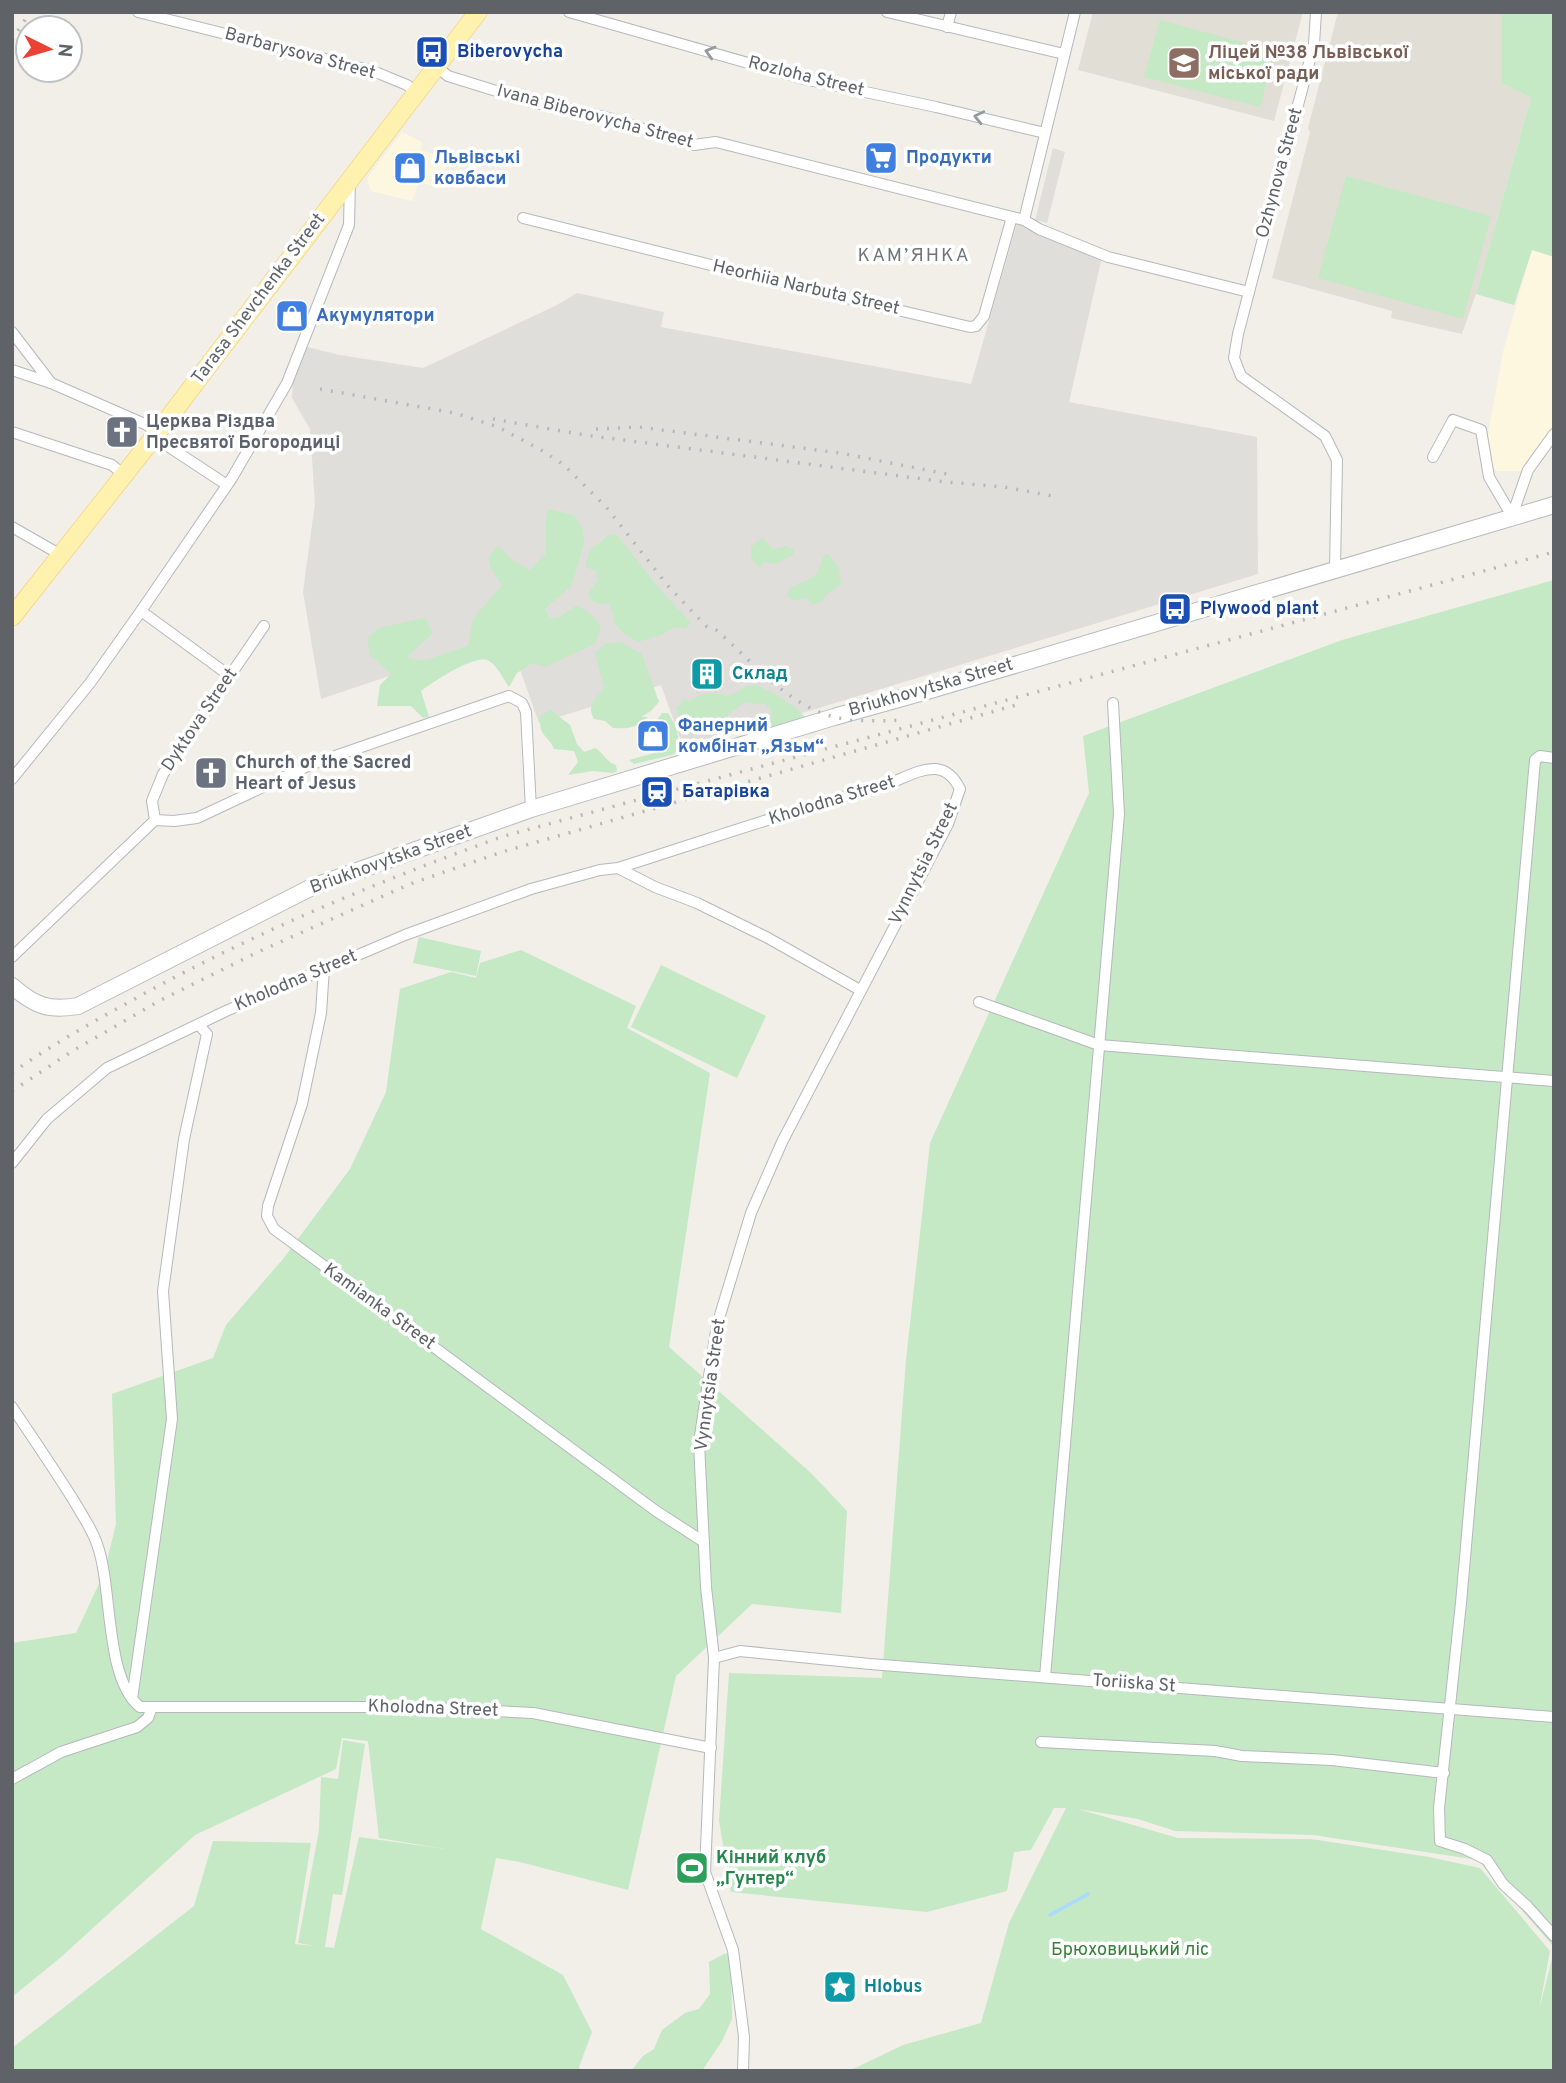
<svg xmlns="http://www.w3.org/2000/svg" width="1566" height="2083" font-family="Overpass,sans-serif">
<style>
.commercial{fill:#fef7e0}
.industrial{fill:#e0deda}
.education{fill:#e1ded6}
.green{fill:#c5e8c5}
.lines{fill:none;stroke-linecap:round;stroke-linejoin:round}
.stream{stroke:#aadaff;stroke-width:3.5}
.minor-casing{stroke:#b5b8bc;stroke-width:12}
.secondary-casing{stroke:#b6babf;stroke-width:18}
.primary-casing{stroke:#f2c960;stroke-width:19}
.minor{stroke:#fff;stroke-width:10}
.secondary{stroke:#fff;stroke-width:16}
.primary{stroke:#fff2af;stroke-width:18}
.rail{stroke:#b6b7b8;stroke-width:3.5;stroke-dasharray:2 9;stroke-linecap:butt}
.oneway{stroke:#979a9d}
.labels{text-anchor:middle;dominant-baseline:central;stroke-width:7;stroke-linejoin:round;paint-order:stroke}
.transit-label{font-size:18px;font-weight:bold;fill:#164399;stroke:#fff;text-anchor:start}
.education-label{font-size:18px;font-weight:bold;fill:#785e54;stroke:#fff;text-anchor:start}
.street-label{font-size:18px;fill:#5f6368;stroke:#fff}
.shop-label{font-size:18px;font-weight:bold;fill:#366cbe;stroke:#fff;text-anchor:start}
.worship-label{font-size:18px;font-weight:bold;fill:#5b616d;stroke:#fff;text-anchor:start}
.culture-label{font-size:18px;font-weight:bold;fill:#0d838f;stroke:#fff;text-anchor:start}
.leisure-label{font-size:18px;font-weight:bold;fill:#27864d;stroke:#fff;text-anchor:start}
.park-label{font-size:18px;fill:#348238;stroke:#fff}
.neighbourhood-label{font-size:19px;letter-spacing:2px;fill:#70757a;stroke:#fff}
</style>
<rect width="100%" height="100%" fill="#f1efe8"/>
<!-- commercial -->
<g class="commercial">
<polygon points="402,132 422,142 421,150 449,159 439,188 419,182 412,201 371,191 367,178"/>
<polygon points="1532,249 1554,257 1554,427 1520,471 1497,471 1493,468 1488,433 1503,352"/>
</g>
<!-- industrial -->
<g class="industrial">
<polygon points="1053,148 1065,152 1047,223 1035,220"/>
<polygon points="1017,223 1102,257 1069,402 1257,437 1258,574 684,749 661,685 539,723 508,636 321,699 303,592 315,503 310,429 292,398 293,379 307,347 340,355 423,368 555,306 577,293 664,312 661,327 971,384"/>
</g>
<!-- education -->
<g class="education">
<polygon points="1093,12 1303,12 1274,121 1078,70"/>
<polygon points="1338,12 1502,12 1502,83 1531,98 1476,294 1462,334 1391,318 1392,311 1272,278 1310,133 1308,128"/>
</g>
<!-- green -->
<g class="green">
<polygon points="1502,12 1554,12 1554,257 1532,250 1514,305 1476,294 1531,98 1502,83"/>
<polygon points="1160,20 1275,51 1260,107 1144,77"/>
<polygon points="1346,176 1491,216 1463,319 1318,278"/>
<path d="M548 509 574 515 583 530 584 543 576 571 571 586 545 609 550 619 559 617 577 605 592 615 601 627 595 644 545 667 532 663 517 673 509 687C504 680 496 663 487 660 472 656 433 682 421 691L429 717 423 718 411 706H377L380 685 391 674 369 654 368 637 379 628 425 618 433 633 407 657 422 661 468 646 473 619 502 585 491 569 488 558 498 546 514 561 530 570 546 553V518Z"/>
<path d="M616 534 662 592 691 623 685 629 675 627 661 635 638 642 623 633 613 621 614 617 609 604C598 604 591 604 588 593L598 581 596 571 585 567 589 551 609 535Z"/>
<polygon points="762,538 773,549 787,546 794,550 793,555 775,564 764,562 759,568 751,558 751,547"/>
<path d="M828 554 839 567 841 585 826 595 820 603 812 604 806 598 794 601 787 595 790 588C814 575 815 583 824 555Z"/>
<polygon points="1554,580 1554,1947 1478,1860 1313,1835 1175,1831 1138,1819 1078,1809 1178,1838 1311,1839 1429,1857 1480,1868 1550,1951 1539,2010 1554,1951 1554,2071 849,2071 903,2045 981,2023 1009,1923 1066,1808 1054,1808 1031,1850 1014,1852 1007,1891 927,1912 731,1892 719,1821 729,1673 882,1678 906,1360 930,1143 1089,793 1083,736 1342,640"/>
<path d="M620 642 642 654 659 702 651 711 641 717H648C634 728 631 729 613 728L605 721 594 719C586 704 596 699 604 688L595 653 605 644Z"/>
<path d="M756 685C775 693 795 705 808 720L773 730 770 720 772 711 765 704 743 703 726 717 713 733 702 730 692 735 683 730 676 706H679L684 699 690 701C701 693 715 690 727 697L747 686Z"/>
<path d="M551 710 570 725 577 744 584 752 595 748C604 753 606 762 616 765L617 771 613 773 593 771 568 775 578 762 574 751 554 749C547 733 539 738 540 716Z"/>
<polygon points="662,713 668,713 675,725 681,748 672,755 634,764 629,760 658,752 666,746 658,719"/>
<polygon points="419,937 481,951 476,976 413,963"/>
<polygon points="521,950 636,1006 627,1028 710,1073 669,1347 812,1474 847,1511 841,1613 752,1604 676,1676 628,1890 520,1862 496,1858 481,1929 563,1975 592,2032 579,2067 581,2071 12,2071 12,2048 194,1906 213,1841 311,1843 295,1944 315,1946 298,1943 319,1830 321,1777 338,1779 343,1740 365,1744 342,1895 333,1894 325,1947 334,1948 359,1837 445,1849 379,1838 368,1741 342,1738 336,1769 195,1835 60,1958 12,1997 12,1643 76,1633 104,1573 116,1524 112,1394 213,1358 226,1325 283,1259 350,1169 386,1092 400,989 451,972 476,978 480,963"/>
<polygon points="661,965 766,1016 737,1078 631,1027"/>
<polygon points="731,1953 732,2019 722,2041 702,2071 631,2071 643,2056 654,2049 662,2030 685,2013 699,2009 710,1994 709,1962 724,1954"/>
</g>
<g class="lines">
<!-- stream -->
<polyline class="stream" points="1050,1915 1088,1894"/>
<defs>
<g id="minor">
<polyline points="138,12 373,71 407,85 417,93"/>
<polyline points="569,12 804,79 936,107 1045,133"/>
<polyline points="887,12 1064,54"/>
<polyline points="1316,12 1314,44 1238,334 1234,358 1241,376 1325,436 1337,460 1335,569"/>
<polyline points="947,27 951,12"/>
<polyline points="437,67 448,76 538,104 549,104 605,117 694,145 716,142 1024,220 1039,229 1108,257 1249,292"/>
<polyline points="523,218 791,285 970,327 976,326 984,316 1012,217"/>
<polyline points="1024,220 1075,12"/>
<polyline points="12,332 51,383"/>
<polyline points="12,370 51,383 147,425 157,432"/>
<polyline points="12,432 112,465 124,475"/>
<polyline points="154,437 227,485"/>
<polyline points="1433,457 1453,420 1481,430 1489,477 1512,516"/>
<polyline points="1512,516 1528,470 1554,434"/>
<polyline points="12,527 61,555"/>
<polyline points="141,611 230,676"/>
<polyline points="1554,758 1540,756 1535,760 1461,1603 1439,1808 1440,1841 1465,1849 1487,1860 1503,1884 1528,1907 1554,1936"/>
<polyline points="12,779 90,683 141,611 232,478 287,383 349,225 350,181"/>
<polyline points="155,820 152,801 163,774 264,626"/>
<polyline points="618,868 655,887 697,903 768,938 860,990"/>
<polyline points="12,957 155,820 174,821 197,818 312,764 509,696 522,703 526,712 531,809"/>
<polyline points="324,968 321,1013 302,1104 268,1206 267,1216 274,1229 656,1511 704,1542"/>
<polyline points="979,1002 1099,1045 1554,1081"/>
<path d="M12 1163 47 1119 107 1068 226 1011 405 935 531 889 600 870 618 868C707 840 795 809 885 785 901 780 919 768 936 769 947 770 955 779 960 789L948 824 782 1142 751 1213 717 1325 707 1389 699 1443 706 1587 714 1658 705 1872 733 1950 744 2037 743 2071"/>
<path d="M12 1407C33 1438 54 1469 74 1501 82 1515 92 1529 97 1544 113 1587 104 1678 140 1707H413L533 1713 711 1748"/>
<polyline points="714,1658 740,1651 870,1664 1554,1717"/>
<polyline points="1045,1677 1119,814 1113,703"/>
<polyline points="132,1699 172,1419 163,1291 184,1139 207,1034 199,1025"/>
<polyline points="1041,1742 1215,1751 1242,1756 1332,1760 1444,1773"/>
<polyline points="12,1779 61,1752 137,1727 148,1718 152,1707"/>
</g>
<path id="secondary" d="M12 986C35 1006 49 1011 78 1006L312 887 531 809 834 717 927 691 1554 505"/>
<polyline id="primary" points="12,617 154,437 478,12"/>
</defs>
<!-- minor casing -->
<use href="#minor" class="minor-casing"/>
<!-- secondary casing -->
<use href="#secondary" class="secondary-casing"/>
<!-- primary casing -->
<use href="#primary" class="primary-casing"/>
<!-- minor -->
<use href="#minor" class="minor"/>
<!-- secondary -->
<use href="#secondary" class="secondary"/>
<!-- primary -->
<use href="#primary" class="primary"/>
<!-- rail -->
<g class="rail">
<polyline points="12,40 30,12"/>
<path d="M320 389 455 413 498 427 541 450 564 465 607 508 668 586 707 627 716 630C751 660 787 705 834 717 857 722 882 721 905 720"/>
<polyline points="493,419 585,435 946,482 1004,487 1058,497"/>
<polyline points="596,429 639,427 840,453 952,475"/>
<path d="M12 1073C55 1042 102 1017 149 991 263 929 382 880 504 836L1554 552"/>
<polyline points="12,1091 74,1050 159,1001 258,952 410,884 502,852 1016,705"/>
</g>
</g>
<!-- one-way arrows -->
<defs><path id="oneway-chevron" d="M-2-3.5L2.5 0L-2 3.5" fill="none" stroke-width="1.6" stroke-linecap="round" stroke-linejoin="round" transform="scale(1.75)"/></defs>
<g class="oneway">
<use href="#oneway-chevron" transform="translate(710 52) rotate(-164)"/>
<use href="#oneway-chevron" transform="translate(979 117) rotate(-167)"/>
</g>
<!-- icons -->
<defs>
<symbol id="bus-square" viewBox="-11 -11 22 22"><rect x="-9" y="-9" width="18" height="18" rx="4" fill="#1a4fb4" stroke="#fff"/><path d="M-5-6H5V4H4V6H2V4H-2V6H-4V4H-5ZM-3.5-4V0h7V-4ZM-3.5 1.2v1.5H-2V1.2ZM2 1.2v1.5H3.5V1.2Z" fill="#fff"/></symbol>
<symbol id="school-square" viewBox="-11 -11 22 22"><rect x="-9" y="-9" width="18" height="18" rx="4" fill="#8d6e63" stroke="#fff"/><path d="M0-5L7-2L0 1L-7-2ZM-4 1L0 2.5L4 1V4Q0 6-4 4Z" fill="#fff"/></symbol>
<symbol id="supermarket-square" viewBox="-11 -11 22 22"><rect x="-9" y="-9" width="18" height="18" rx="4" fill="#3f7fe0" stroke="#fff"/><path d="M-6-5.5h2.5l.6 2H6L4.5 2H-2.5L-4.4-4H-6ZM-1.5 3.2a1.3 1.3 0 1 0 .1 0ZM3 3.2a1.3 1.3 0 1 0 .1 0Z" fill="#fff"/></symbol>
<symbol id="shop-square" viewBox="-11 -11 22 22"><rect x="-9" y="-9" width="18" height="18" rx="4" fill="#3f7fe0" stroke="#fff"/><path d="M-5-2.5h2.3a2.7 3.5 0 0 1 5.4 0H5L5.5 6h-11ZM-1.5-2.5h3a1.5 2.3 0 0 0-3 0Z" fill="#fff"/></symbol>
<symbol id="church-square" viewBox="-11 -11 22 22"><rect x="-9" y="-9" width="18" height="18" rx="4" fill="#6b7280" stroke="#fff"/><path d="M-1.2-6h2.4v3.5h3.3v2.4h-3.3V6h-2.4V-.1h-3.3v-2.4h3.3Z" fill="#fff"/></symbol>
<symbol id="building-square" viewBox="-11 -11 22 22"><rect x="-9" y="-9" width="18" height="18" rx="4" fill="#0f9aa8" stroke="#fff"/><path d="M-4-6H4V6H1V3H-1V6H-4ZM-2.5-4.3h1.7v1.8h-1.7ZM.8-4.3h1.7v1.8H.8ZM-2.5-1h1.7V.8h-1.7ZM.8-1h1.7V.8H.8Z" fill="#fff"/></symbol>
<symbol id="station-square" viewBox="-11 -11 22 22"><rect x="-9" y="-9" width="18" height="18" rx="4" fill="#1a4fb4" stroke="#fff"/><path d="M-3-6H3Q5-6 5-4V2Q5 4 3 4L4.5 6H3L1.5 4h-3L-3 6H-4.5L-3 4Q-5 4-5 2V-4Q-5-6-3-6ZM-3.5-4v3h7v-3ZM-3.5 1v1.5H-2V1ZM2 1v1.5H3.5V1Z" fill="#fff"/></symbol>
<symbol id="stadium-square" viewBox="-11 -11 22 22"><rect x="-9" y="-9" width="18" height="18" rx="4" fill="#2e9e5b" stroke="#fff"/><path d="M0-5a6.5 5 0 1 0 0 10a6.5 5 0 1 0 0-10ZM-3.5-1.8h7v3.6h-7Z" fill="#fff"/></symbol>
<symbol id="sight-square" viewBox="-11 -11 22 22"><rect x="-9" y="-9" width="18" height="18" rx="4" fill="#0f9aa8" stroke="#fff"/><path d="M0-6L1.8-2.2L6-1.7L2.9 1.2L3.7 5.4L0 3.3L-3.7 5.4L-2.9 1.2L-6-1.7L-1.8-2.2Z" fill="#fff"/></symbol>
</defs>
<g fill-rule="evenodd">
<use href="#bus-square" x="413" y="33" width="38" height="38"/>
<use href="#school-square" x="1165" y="44" width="38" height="38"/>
<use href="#supermarket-square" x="862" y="139" width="38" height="38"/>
<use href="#shop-square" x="391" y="149" width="38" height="38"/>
<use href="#shop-square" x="273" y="297" width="38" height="38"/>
<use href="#church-square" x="103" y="413" width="38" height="38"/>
<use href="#bus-square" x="1156" y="590" width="38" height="38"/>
<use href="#building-square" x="688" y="655" width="38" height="38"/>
<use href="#shop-square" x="634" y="717" width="38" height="38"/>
<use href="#church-square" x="192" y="754" width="38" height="38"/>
<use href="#station-square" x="638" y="773" width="38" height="38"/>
<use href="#stadium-square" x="673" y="1849" width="38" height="38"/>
<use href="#sight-square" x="821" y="1968" width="38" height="38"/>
</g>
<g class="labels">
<!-- transit labels -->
<g class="transit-label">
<text x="457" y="52">Biberovycha</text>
<text x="1200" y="609">Plywood plant</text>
<text x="682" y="792">Батарівка</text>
</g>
<!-- education labels -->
<g class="education-label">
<text x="1208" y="53">Ліцей №38 Львівської<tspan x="1208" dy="21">міської ради</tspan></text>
</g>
<!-- street labels -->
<g class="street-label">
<text transform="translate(300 54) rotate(15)">Barbarysova Street</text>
<text transform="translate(806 77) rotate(14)">Rozloha Street</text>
<text transform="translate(595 117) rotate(15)">Ivana Biberovycha Street</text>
<text transform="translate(1280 173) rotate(-75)">Ozhynova Street</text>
<text transform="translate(806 288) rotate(13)">Heorhiia Narbuta Street</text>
<text transform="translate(259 299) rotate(-53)">Tarasa Shevchenka Street</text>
<text transform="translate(931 688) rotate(-16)">Briukhovytska Street</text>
<text transform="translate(200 720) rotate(-56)">Dyktova Street</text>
<text transform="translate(832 801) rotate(-17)">Kholodna Street</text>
<text transform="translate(391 860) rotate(-20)">Briukhovytska Street</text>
<text transform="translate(924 864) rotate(-64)">Vynnytsia Street</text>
<text transform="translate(296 981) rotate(-23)">Kholodna Street</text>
<text transform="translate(379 1307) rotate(36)">Kamianka Street</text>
<text transform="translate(711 1385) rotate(-82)">Vynnytsia Street</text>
<text transform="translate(1134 1684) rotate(4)">Toriiska St</text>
<text transform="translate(433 1709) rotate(2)">Kholodna Street</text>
</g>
<!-- shop labels -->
<g class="shop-label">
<text x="434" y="158">Львівські<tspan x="434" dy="21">ковбаси</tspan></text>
<text x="906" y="158">Продукти</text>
<text x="316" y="316">Акумулятори</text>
<text x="678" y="726">Фанерний<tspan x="678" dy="21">комбінат „Язьм“</tspan></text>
</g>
<!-- worship labels -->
<g class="worship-label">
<text x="146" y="422">Церква Різдва<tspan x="146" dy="21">Пресвятої Богородиці</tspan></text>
<text x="235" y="763">Church of the Sacred<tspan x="235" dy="21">Heart of Jesus</tspan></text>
</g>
<!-- culture labels -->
<g class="culture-label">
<text x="732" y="674">Склад</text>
<text x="864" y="1987">Hlobus</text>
</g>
<!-- leisure labels -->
<g class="leisure-label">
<text x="716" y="1858">Кінний клуб<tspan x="716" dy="21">„Гунтер“</tspan></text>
</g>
<!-- park labels -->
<g class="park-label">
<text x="1130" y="1950">Брюховицький ліс</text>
</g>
<!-- neighbourhood labels -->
<g class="neighbourhood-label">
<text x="914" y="256">КАМ’ЯНКА</text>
</g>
</g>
<!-- border -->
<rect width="1566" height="2083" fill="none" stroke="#5f6368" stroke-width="28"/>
<!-- north arrow -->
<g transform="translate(49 49) rotate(95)"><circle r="33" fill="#ffffff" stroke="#bfc1c3" stroke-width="2"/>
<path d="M0-5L12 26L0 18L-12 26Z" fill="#ea4335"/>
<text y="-10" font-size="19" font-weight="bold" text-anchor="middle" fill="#5f6368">N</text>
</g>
</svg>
